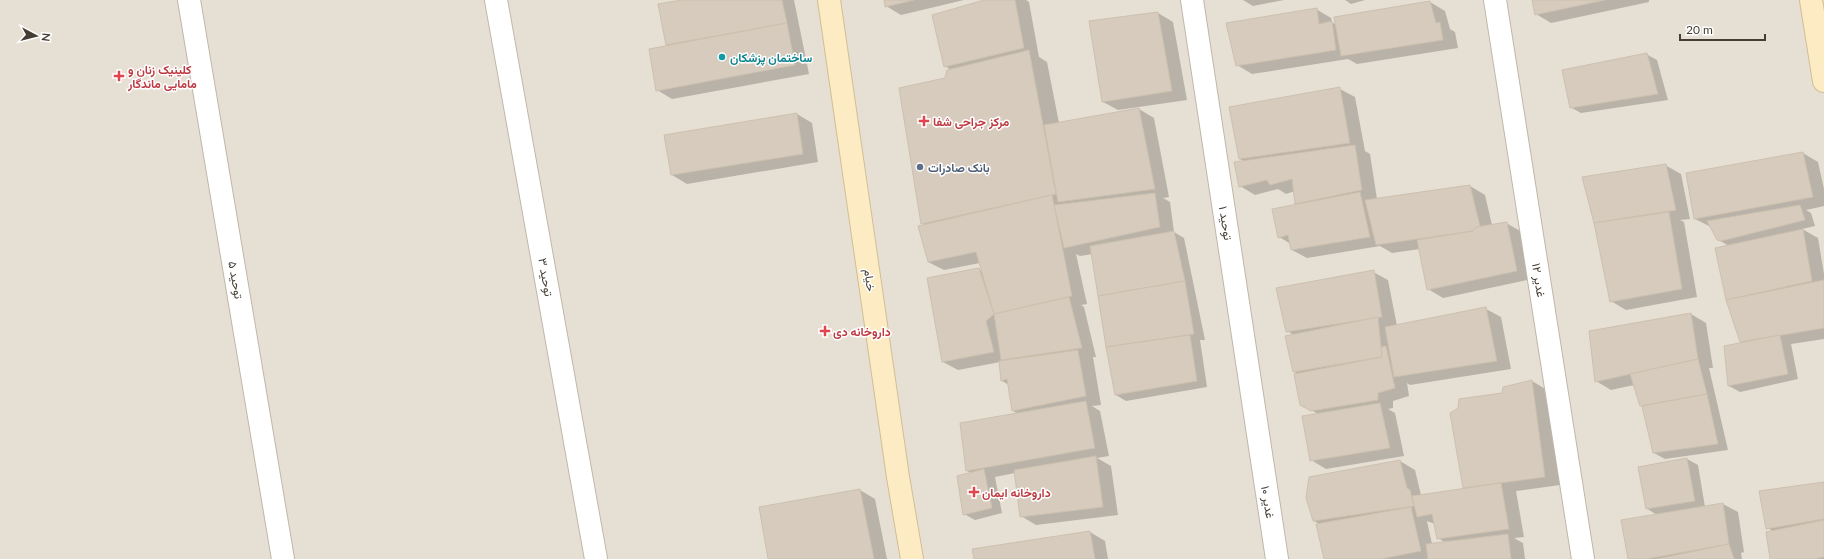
<svg xmlns="http://www.w3.org/2000/svg" width="1824" height="559" font-family="Lato,Vazirmatn,sans-serif">
<style>
.residential{fill:#e6dfd3}
.shadow{fill:#0003;fill-rule:evenodd}
.building{fill:#d6cbbd;stroke:#cec0ae}
.lines{fill:none;stroke-linecap:round;stroke-linejoin:round}
.street-casing{stroke:#c0b7aa;stroke-width:24}
.secondary-casing{stroke:#d1be95;stroke-width:24}
.street{stroke:#fff;stroke-width:22}
.secondary{stroke:#fdecc3;stroke-width:22}
.culture-dot{fill:#0f9aa8;stroke:#fff;stroke-width:1.5}
.health-dot{fill:#e0444e;stroke:#fff;stroke-width:1.5}
.service-dot{fill:#5c6f8a;stroke:#fff;stroke-width:1.5}
.labels{text-anchor:middle;dominant-baseline:central;stroke-width:3;stroke-linejoin:round;paint-order:stroke}
.culture-label{font-size:12px;font-weight:bold;fill:#0d838f;stroke:#fff;text-anchor:start}
.health-label{font-size:12px;font-weight:bold;fill:#be3a42;stroke:#fff;text-anchor:start}
.service-label{font-size:12px;font-weight:bold;fill:#4e5e75;stroke:#fff;text-anchor:start}
.street-label{font-size:12px;fill:#443d34;stroke:#fff}
</style>
<rect width="100%" height="100%" fill="#f2ede5"/>
<!-- residential -->
<rect class="residential" x="0" y="0" width="1824" height="559"/>
<!-- shadow -->
<g class="shadow">
<polygon points="686,0 794,0 809,74 672,99 657,90 667,46 659,5"/>
<polygon points="885,0 964,0 901,15 886,6"/>
<polygon points="988,0 1026,0 1029,2 1039,57 1047,62 1059,123 1139,109 1154,118 1169,197 1163,198 1170,202 1174,232 1184,238 1205,340 1200,340 1207,387 1126,401 1116,395 1093,254 1080,256 1076,254 1087,304 1081,305 1084,307 1096,357 1093,357 1101,405 1092,406 1100,411 1109,456 1097,458 1111,466 1118,515 1036,525 1021,516 1015,473 995,477 1002,513 975,520 964,514 972,473 967,471 1018,414 1013,411 1009,385 1002,381 1000,362 958,370 943,362 978,269 982,271 980,263 944,270 928,262 926,225 922,223 946,79 951,70 945,66"/>
<polygon points="1243,0 1284,0 1253,6"/>
<polygon points="1345,0 1365,0 1351,4"/>
<polygon points="1533,0 1649,0 1649,2 1551,23 1536,14"/>
<polygon points="1430,2 1445,11 1450,29 1455,32 1458,48 1357,64 1348,59 1252,74 1237,65 1316,9 1331,18 1332,22 1336,25"/>
<polygon points="1158,13 1173,22 1187,100 1118,110 1103,102"/>
<polygon points="1646,54 1657,60 1668,100 1581,113 1570,107"/>
<polygon points="1340,89 1355,97 1365,151 1370,154 1377,199 1470,186 1485,195 1492,225 1506,223 1522,232 1532,279 1443,298 1428,289 1420,249 1392,253 1380,246 1307,258 1292,250 1291,244 1279,237 1299,205 1296,203 1295,191 1286,194 1278,189 1255,195 1240,186 1245,162 1240,159 1230,107"/>
<polygon points="797,114 812,123 818,162 687,184 672,175 665,136"/>
<polygon points="1803,153 1818,162 1824,189 1824,206 1806,210 1811,213 1815,226 1802,229 1818,238 1824,274 1824,339 1791,344 1798,379 1740,392 1729,386 1743,343 1740,341 1727,300 1716,248 1729,246 1717,239 1711,227 1695,219"/>
<polygon points="1665,165 1681,174 1690,219 1680,220 1684,222 1697,297 1626,310 1611,301 1584,178"/>
<polygon points="1373,272 1388,280 1397,326 1486,309 1501,317 1511,369 1410,385 1407,383 1409,396 1393,401 1393,408 1388,409 1395,413 1404,456 1326,469 1311,460 1318,414 1301,404 1299,374 1294,372 1294,335 1287,331"/>
<polygon points="1691,314 1706,323 1713,368 1709,368 1728,450 1665,459 1654,453 1643,406 1641,405 1634,385 1611,390 1596,381 1590,332"/>
<path d="M1532 381 1547 390 1560 485 1516 491 1524 537 1514 538 1523 543 1525 559H1325L1320 524 1314 521 1400 461 1415 470 1421 495 1464 489 1451 414ZM1427 521 1435 524 1438 538 1446 543 1432 544Z"/>
<polygon points="1687,459 1698,465 1705,507 1723,504 1738,512 1744,552 1741,553 1742,559 1629,559 1657,515 1646,508"/>
<polygon points="1824,483 1824,559 1771,559 1773,531 1767,528"/>
<polygon points="860,490 875,499 887,559 769,559"/>
<polygon points="1090,532 1105,541 1108,559 975,559"/>
</g>
<!-- building -->
<g class="building">
<polygon points="681,0 782,0 787,23 666,45 658,4"/>
<polygon points="884,0 914,0 885,7"/>
<polygon points="984,0 1015,0 1024,48 944,67 932,15"/>
<polygon points="1532,0 1605,0 1535,15"/>
<polygon points="1430,1 1436,23 1440,22 1443,40 1341,56 1334,17"/>
<polygon points="1317,8 1319,24 1332,21 1336,50 1236,66 1226,23"/>
<polygon points="1158,12 1172,91 1102,102 1089,21"/>
<polygon points="787,23 795,65 656,91 649,49"/>
<polygon points="1029,50 1056,194 921,224 899,88 945,78 947,70"/>
<polygon points="1647,53 1658,94 1570,108 1562,70"/>
<polygon points="1340,87 1350,143 1239,159 1229,107"/>
<polygon points="1139,108 1155,189 1058,202 1044,125"/>
<polygon points="797,113 803,154 671,175 664,135"/>
<polygon points="1355,145 1362,190 1295,204 1292,179 1270,185 1267,180 1239,187 1234,162"/>
<polygon points="1803,152 1813,197 1694,219 1686,173"/>
<polygon points="1666,164 1676,210 1594,223 1582,177"/>
<polygon points="1470,185 1480,226 1473,231 1376,245 1365,200"/>
<polygon points="1360,192 1370,237 1291,250 1288,235 1278,238 1272,209"/>
<polygon points="1155,193 1160,227 1064,248 1054,205"/>
<polygon points="1052,195 1072,296 994,314 976,252 928,262 918,226"/>
<polygon points="1800,205 1805,220 1721,241 1717,240 1707,221"/>
<polygon points="1669,212 1682,289 1610,302 1594,223"/>
<polygon points="1507,222 1517,271 1427,290 1417,240 1473,231 1476,227"/>
<polygon points="1803,229 1812,281 1726,300 1715,248"/>
<polygon points="1174,231 1185,281 1098,296 1090,246"/>
<polygon points="979,268 994,314 986,321 994,352 942,362 927,278"/>
<polygon points="1374,270 1382,317 1286,332 1276,288"/>
<polygon points="1824,280 1824,328 1740,342 1726,300"/>
<polygon points="1185,281 1194,334 1106,347 1098,296"/>
<polygon points="1069,297 1082,348 1001,360 994,314"/>
<polygon points="1486,307 1497,361 1394,377 1385,327"/>
<polygon points="1691,313 1698,359 1595,382 1589,331"/>
<polygon points="1378,317 1382,357 1293,372 1285,336"/>
<polygon points="1190,335 1197,381 1115,395 1106,347"/>
<polygon points="1780,335 1788,374 1728,386 1724,346"/>
<polygon points="1386,346 1395,388 1378,393 1378,400 1311,411 1300,405 1294,374 1382,357 1381,347"/>
<polygon points="1078,350 1086,396 1012,411 1007,379 1001,381 999,361"/>
<polygon points="1698,359 1707,394 1640,406 1630,374"/>
<polygon points="1532,380 1545,477 1463,488 1450,413 1458,408 1459,399 1502,393 1503,387"/>
<polygon points="1707,394 1718,444 1653,453 1642,406"/>
<polygon points="1086,401 1095,448 966,471 960,423"/>
<polygon points="1380,403 1390,448 1310,461 1302,416"/>
<polygon points="1096,456 1103,507 1020,517 1014,470"/>
<polygon points="1687,458 1695,501 1646,509 1638,467"/>
<polygon points="1400,460 1407,488 1410,490 1414,506 1313,521 1306,498 1309,477"/>
<polygon points="984,469 992,508 963,515 957,476"/>
<polygon points="1824,482 1824,519 1766,529 1759,491"/>
<polygon points="1501,483 1509,529 1437,539 1432,514 1417,517 1412,496"/>
<polygon points="860,489 874,559 768,559 759,507"/>
<polygon points="1723,503 1729,544 1646,559 1628,559 1621,520"/>
<polygon points="1411,507 1421,551 1381,559 1324,559 1316,524"/>
<polygon points="1824,520 1824,557 1814,559 1770,559 1766,532"/>
<polygon points="1090,531 1095,559 974,559 972,549"/>
<polygon points="1508,534 1511,559 1428,559 1426,544"/>
<polygon points="1729,544 1734,559 1657,559"/>
</g>
<g class="lines">
<defs>
<g id="street">
<polyline points="189,0 283,559"/>
<polyline points="496,0 596,559"/>
<polyline points="1192,0 1277,559"/>
<polyline points="1495,0 1583,559"/>
</g>
<g id="secondary">
<polyline points="829,0 898,477 912,559"/>
<polyline points="1811,0 1824,81"/>
</g>
</defs>
<!-- street casing -->
<use href="#street" class="street-casing"/>
<!-- secondary casing -->
<use href="#secondary" class="secondary-casing"/>
<!-- street -->
<use href="#street" class="street"/>
<!-- secondary -->
<use href="#secondary" class="secondary"/>
</g>
<!-- markers -->
<circle class="culture-dot" cx="722" cy="57" r="4"/>
<g class="health-dot">
<path d="M117 70h4v4h4v4h-4v4h-4v-4h-4v-4h4z"/>
<path d="M922 115h4v4h4v4h-4v4h-4v-4h-4v-4h4z"/>
<path d="M823 325h4v4h4v4h-4v4h-4v-4h-4v-4h4z"/>
<path d="M972 486h4v4h4v4h-4v4h-4v-4h-4v-4h4z"/>
</g>
<circle class="service-dot" cx="920" cy="167" r="4"/>
<g class="labels">
<!-- culture labels -->
<g class="culture-label">
<text x="730" y="57">ساختمان پزشکان</text>
</g>
<!-- health labels -->
<g class="health-label">
<text x="128" y="69">کلینیک زنان و<tspan x="128" dy="14">مامایی ماندگار</tspan></text>
<text x="933" y="121">مرکز جراحی شفا</text>
<text x="833" y="331">داروخانه دی</text>
<text x="982" y="492">داروخانه ایمان</text>
</g>
<!-- service labels -->
<g class="service-label">
<text x="928" y="167">بانک صادرات</text>
</g>
<!-- street labels -->
<g class="street-label">
<text transform="translate(1226 223) rotate(81)">توحید ۱</text>
<text transform="translate(546 277) rotate(80)">توحید ۳</text>
<text transform="translate(236 280) rotate(80)">توحید ۵</text>
<text transform="translate(870 280) rotate(82)">خیام</text>
<text transform="translate(1539 280) rotate(81)">غدیر ۱۲</text>
<text transform="translate(1268 502) rotate(81)">غدیر ۱۰</text>
</g>
</g>
<!-- north arrow -->
<g transform="translate(36 36) rotate(97)" stroke="#ffffff" stroke-width="3" paint-order="stroke">
<path d="M0-3L7 15L0 10L-7 15Z" fill="#443d34"/>
<text y="-6" font-size="11" font-weight="bold" text-anchor="middle" fill="#443d34">N</text>
</g>
<!-- scale -->
<path d="M1680 34v6h85v-6" fill="none" stroke="#443d34" stroke-width="2"/>
<text x="1686" y="34" font-size="12" fill="#443d34" stroke="#ffffff" stroke-width="3" paint-order="stroke">20 m</text>
</svg>
